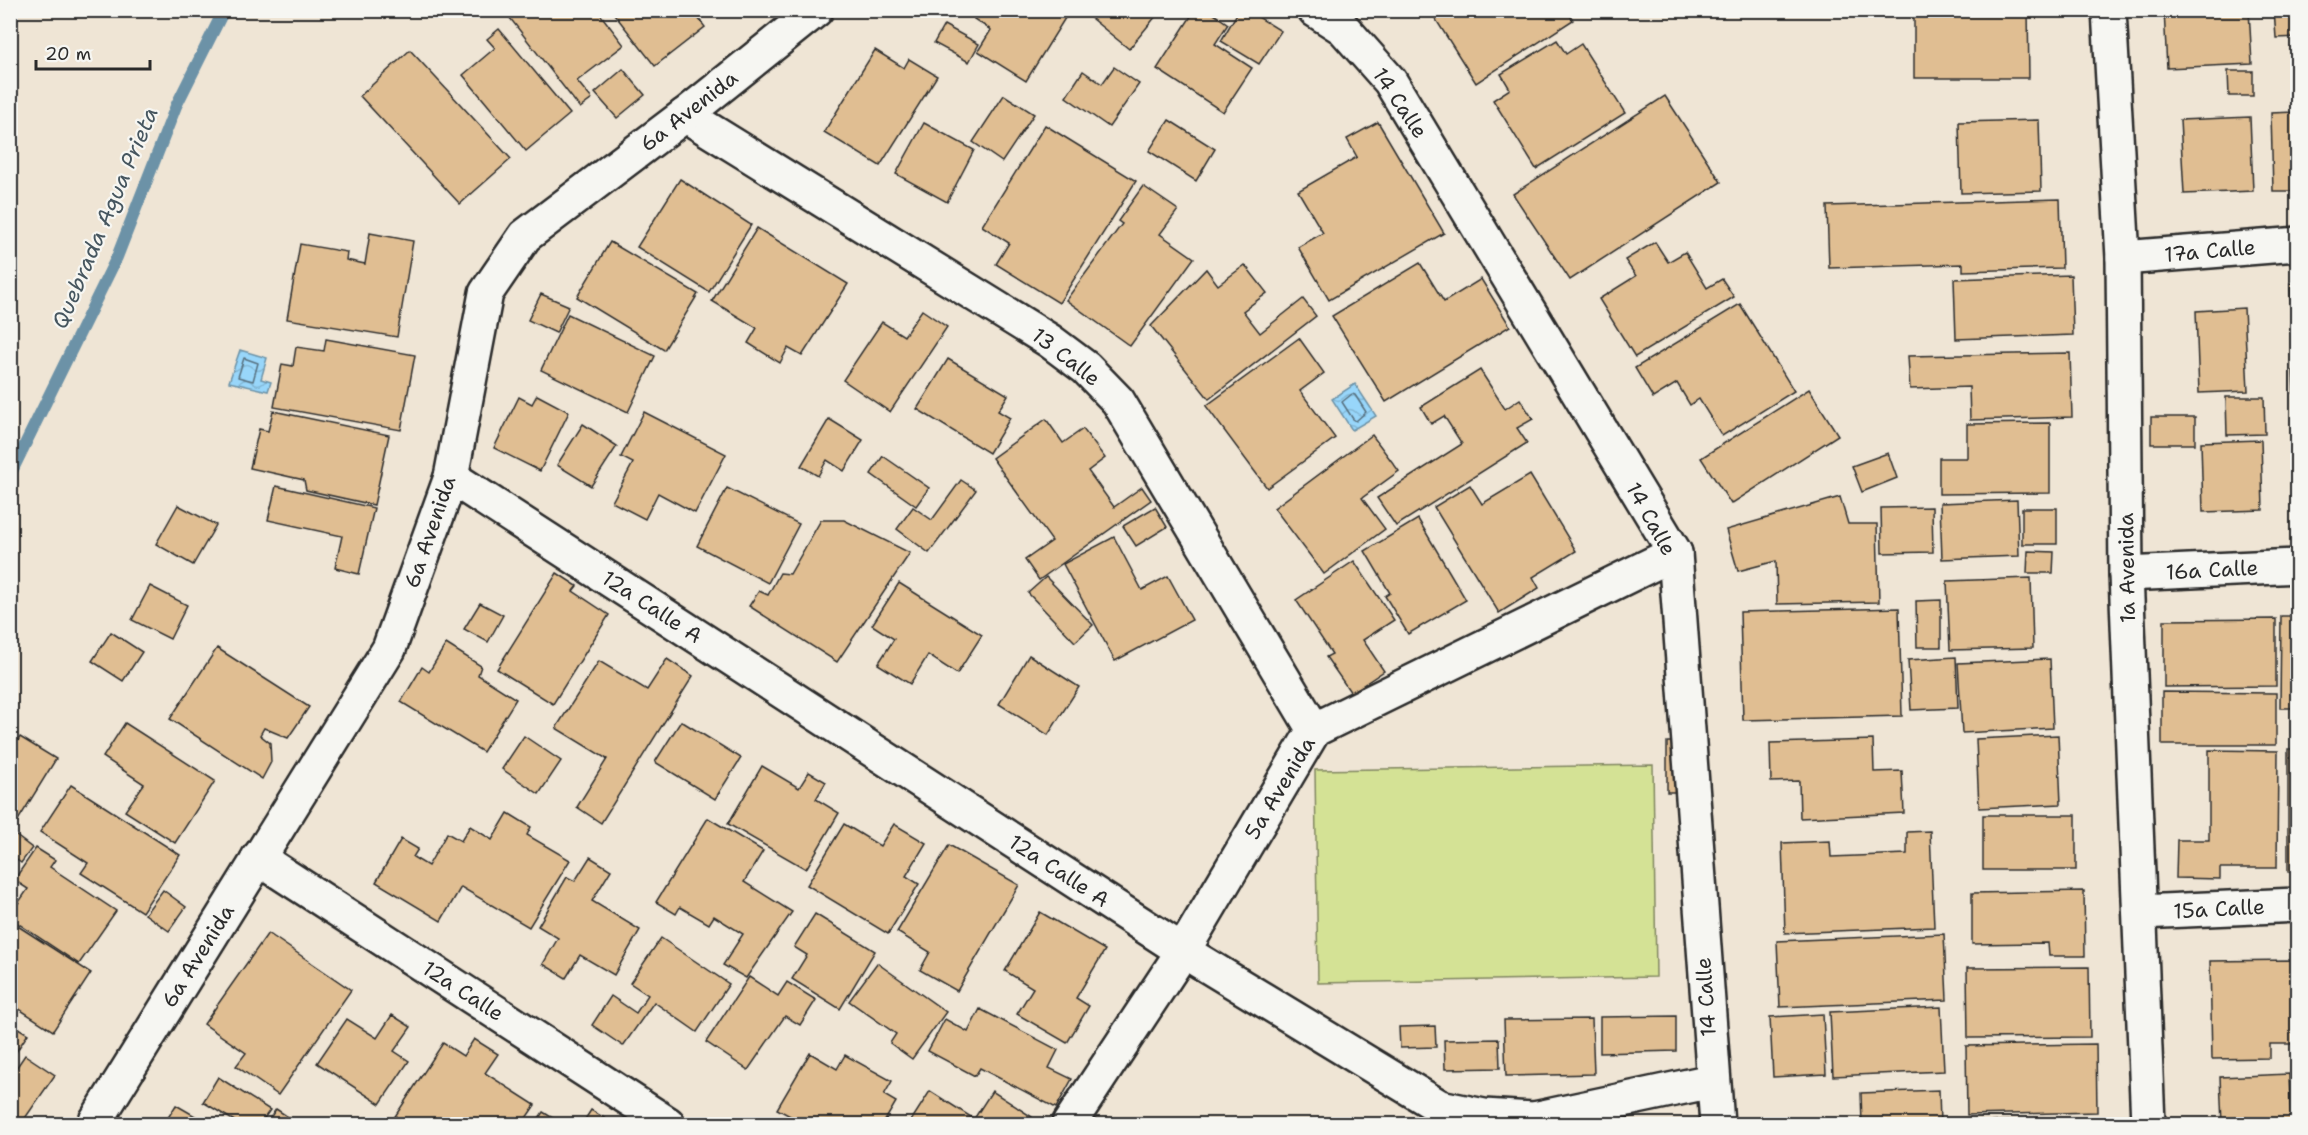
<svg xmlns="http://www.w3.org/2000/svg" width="2308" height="1135" font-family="'Shantell Sans',sans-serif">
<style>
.pitch{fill:#d4e295;stroke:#808660;stroke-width:1.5}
.water{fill:url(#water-waves);stroke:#6c92a7;stroke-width:1.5}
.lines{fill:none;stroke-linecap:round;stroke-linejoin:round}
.shore{stroke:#576f7e;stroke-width:1.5}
.stream{stroke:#6c92a7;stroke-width:12}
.building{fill:#e0be92;stroke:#2b2b2b;stroke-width:1.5}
.minor-casing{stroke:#2b2b2b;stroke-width:38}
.minor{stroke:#f6f6f2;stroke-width:33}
.labels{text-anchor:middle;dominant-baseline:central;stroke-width:4.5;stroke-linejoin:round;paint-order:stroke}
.street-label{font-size:21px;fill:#2b2b2b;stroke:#f6f6f2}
.water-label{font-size:22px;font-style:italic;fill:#46565f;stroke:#f6f6f2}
</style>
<defs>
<pattern id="water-waves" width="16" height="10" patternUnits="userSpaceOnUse" patternTransform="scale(1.5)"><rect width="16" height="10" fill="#98d6fa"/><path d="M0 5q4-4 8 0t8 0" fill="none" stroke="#83b8d6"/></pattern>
</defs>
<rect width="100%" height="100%" fill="#efe5d5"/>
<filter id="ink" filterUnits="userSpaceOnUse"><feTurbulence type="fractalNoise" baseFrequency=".0167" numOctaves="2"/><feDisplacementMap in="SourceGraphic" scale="12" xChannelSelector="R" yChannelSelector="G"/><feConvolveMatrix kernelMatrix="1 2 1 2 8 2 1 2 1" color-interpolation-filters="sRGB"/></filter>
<g filter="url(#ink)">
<!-- pitch -->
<polygon class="pitch" points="1653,765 1656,977 1318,983 1315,770"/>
<!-- water -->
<g class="water">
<polygon points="240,350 267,358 261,379 271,382 268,391 229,382"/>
<polygon points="1355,384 1376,416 1352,430 1332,399"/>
</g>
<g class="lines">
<!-- shore -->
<g class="shore">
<polygon points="244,358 258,363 253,381 238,377"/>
<polygon points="1352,394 1355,395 1366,412 1356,421 1353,419 1342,402"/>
</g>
<!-- stream -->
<polyline class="stream" points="10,475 117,257 176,106 224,10"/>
</g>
<!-- building -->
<g class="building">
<polygon points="510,10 597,10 624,45 577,81 592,99 580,108 506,13"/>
<polygon points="611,10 692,10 705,27 655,66"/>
<polygon points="979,10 1070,10 1026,81 978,51 991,30 974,19"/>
<polygon points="1081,10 1161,10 1129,49"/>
<polygon points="1195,10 1208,10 1228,24 1215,44 1252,68 1223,112 1157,69"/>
<polygon points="1239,10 1247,10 1281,31 1259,64 1221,41"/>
<polygon points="1440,10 1567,10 1573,20 1476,83 1433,15"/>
<polygon points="1914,10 2028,10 2029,78 1914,78"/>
<polygon points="2164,10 2249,10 2252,64 2167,68"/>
<polygon points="2274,10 2298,10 2298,37 2276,38"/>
<polygon points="944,25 979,44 969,62 934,43"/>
<polygon points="499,29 570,114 526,151 463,75 495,48 487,39"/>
<polygon points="1557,40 1566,54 1581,44 1625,113 1536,169 1493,100 1510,89 1501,74"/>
<polygon points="410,50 511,159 460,204 360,96"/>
<polygon points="875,50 904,68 909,59 937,76 880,166 824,132"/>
<polygon points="1114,67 1139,84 1109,127 1066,97 1083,71 1102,84"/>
<polygon points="623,69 645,95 617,118 595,93"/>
<polygon points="2228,71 2253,71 2253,96 2229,96"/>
<polygon points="1004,95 1034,114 1002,162 973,142"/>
<polygon points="1665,96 1721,182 1570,280 1513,194"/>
<polygon points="2298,112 2298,191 2273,191 2271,113"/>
<polygon points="2250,117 2253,191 2184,194 2180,120"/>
<polygon points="1169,120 1215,149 1196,181 1149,151"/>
<polygon points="2039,120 2041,191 1961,193 1959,122"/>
<polygon points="1378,122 1444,233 1329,300 1298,247 1323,233 1298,191 1357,157 1347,139"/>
<polygon points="924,123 974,150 947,202 896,174"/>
<polygon points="1045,125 1136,181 1059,303 996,264 1009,243 982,226"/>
<polygon points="680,179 751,225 709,292 637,247"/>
<polygon points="1143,186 1178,210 1160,234 1194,258 1130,346 1066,300 1122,224 1118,221"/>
<polygon points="2060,199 2062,268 1963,271 1963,264 1829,268 1827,206"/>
<polygon points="757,228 848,284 802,356 788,348 780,363 748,343 757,328 712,301"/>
<polygon points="370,233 413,241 397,337 287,319 300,244 347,252 346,260 365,264"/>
<polygon points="610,242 698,294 664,350 577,297"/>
<polygon points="1655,242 1668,262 1685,252 1707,288 1722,279 1734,297 1635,357 1599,299 1636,276 1625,260"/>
<polygon points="1420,263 1444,302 1481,279 1510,326 1386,402 1332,316"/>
<polygon points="1245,265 1267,293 1243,311 1260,333 1303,299 1316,316 1209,399 1151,326 1206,269 1218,285"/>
<polygon points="2071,275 2073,335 1956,339 1954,279"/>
<polygon points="2290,283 2298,283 2298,399 2294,399"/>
<polygon points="541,294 569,306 556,333 528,320"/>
<polygon points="1740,304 1794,391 1722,436 1699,399 1690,405 1677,383 1653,398 1635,368"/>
<polygon points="2244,308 2248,391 2199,393 2196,311"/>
<polygon points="922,310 947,327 890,412 843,380 882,322 904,336"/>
<polygon points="568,314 655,356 628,412 541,370"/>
<polygon points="1299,338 1324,373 1300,391 1335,438 1267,488 1206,406"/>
<polygon points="326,339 415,355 401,430 274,407 282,364 293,366 296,347 324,351"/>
<polygon points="2070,353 2072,417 1970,420 1969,387 1910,389 1908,356"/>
<polygon points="948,359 1008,395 998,411 1010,418 989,453 917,409"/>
<polygon points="1480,370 1505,409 1520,399 1533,419 1517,428 1527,443 1396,526 1377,498 1462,444 1444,416 1431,424 1421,407"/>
<polygon points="1809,389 1838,435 1731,504 1701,458"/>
<polygon points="537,395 569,412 540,471 494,448 519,397 532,404"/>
<polygon points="2226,397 2264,397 2265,434 2227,435"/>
<polygon points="273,411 389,435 374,505 306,490 304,480 250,468 259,429 268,431"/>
<polygon points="644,412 726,454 695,513 658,493 645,519 612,502 633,463 621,457"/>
<rect x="2151" y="417" width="44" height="27"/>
<polygon points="829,419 863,440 844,471 827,460 818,476 801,466"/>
<polygon points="1046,419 1063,443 1083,429 1105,458 1088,471 1114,507 1142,487 1151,500 1039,580 1025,560 1052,541 992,458"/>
<polygon points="2050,423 2050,493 1939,494 1939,458 1967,458 1967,424"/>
<polygon points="583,424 617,446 591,486 557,465"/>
<polygon points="1372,435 1399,471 1362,498 1385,529 1324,574 1274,508"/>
<polygon points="2261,440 2263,510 2203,512 2201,442"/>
<polygon points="1888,453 1897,478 1862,492 1852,466"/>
<polygon points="883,456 929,488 916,506 871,474"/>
<polygon points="1530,475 1576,551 1533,577 1539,588 1499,613 1434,507 1470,485 1482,504"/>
<polygon points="961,480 976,490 929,553 897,529 913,507 932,520"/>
<polygon points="276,486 374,508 359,574 335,568 342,536 268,520"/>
<polygon points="727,488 799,524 768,583 697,546"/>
<polygon points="1840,497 1848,524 1877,524 1879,602 1777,604 1776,561 1738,571 1726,530"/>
<polygon points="2017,500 2019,556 1942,559 1940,503"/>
<polygon points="178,505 216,525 193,565 156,544"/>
<polygon points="1155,507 1167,527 1136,546 1123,526"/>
<polygon points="1932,507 1933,552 1882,553 1881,508"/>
<rect x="2022" y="508" width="35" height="36"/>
<polygon points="1418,519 1466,600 1408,634 1385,596 1390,593 1365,551"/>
<polygon points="821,520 844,520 910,553 837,662 749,606 759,591 768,595 780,573 790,574"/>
<polygon points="1114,537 1142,590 1168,576 1192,620 1115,661 1063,564"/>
<polygon points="2028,551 2054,552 2053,573 2027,573"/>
<polygon points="1354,561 1394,620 1363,640 1384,671 1351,693 1326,657 1332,654 1296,600"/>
<polygon points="557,573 577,586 573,591 609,615 553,704 497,669"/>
<polygon points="1046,577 1093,625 1075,642 1028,593"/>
<polygon points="2031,578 2033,648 1950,650 1947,581"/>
<polygon points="899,583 982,635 957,674 928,655 910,684 878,664 894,639 872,625"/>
<polygon points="150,586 187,605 170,639 132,620"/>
<polygon points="1941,600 1941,647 1917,647 1916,601"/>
<polygon points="480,603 503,615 488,642 464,629"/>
<polygon points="1899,608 1902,716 1743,720 1740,612"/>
<polygon points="2281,616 2298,616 2298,708 2280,708"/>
<polygon points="2276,619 2276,686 2164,687 2164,620"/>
<polygon points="111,632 142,652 123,681 92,661"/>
<polygon points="446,644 481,666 478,675 516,699 483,752 401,702 422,667 429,672"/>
<polygon points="217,648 309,707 288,738 264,728 260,735 270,743 271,762 262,779 170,719"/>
<polygon points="1029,655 1079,687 1048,735 999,704"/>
<polygon points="1956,657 1958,708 1911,710 1908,660"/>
<polygon points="667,659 693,676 601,823 577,807 607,759 556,728 599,661 647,690"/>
<polygon points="2050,659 2053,728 1962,733 1958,663"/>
<polygon points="2162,692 2276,693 2276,745 2162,745"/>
<polygon points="681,721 741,758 715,799 655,762"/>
<polygon points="125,723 215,781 175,843 125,811 144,784 103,757"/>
<polygon points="2058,735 2061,804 1979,808 1976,739"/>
<polygon points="524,736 561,761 539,794 502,769"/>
<polygon points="20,737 56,759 17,822 10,818 10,753"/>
<polygon points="1873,740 1874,772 1902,771 1904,813 1800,818 1799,781 1771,782 1770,743"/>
<rect x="1667" y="742" width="23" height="50"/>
<rect x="2288" y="749" width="10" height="123"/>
<polygon points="2209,750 2278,751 2277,868 2220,868 2220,879 2176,878 2177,840 2209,840"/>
<polygon points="762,766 799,788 809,772 826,782 816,799 839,813 806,869 728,824"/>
<polygon points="71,785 180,855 142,912 81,873 88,863 40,832"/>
<polygon points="508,813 531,827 527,835 570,860 529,927 461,887 441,921 376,882 401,839 418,849 413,857 428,866 447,833 461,841 470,826 492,840"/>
<rect x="1983" y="815" width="93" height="55"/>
<polygon points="708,818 763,851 744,882 792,912 746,978 723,965 743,934 714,916 709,924 680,907 676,914 656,902"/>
<polygon points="844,824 880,846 894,824 926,843 906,876 919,884 888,934 807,885"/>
<polygon points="1930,831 1934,927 1785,933 1782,843 1830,841 1831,857 1907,854 1907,832"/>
<polygon points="11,832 32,848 21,863 10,855"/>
<polygon points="949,845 1019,885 957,991 920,970 930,952 897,932"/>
<polygon points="36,848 55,860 50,867 116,911 79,964 10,918 10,915 28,889 14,880"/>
<polygon points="590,857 611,870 592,901 640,930 614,975 580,955 566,978 543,964 558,938 538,926 567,877 575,881"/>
<polygon points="163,890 186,907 169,931 145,914"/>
<polygon points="2084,891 2085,956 2049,956 2048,943 1972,944 1972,893"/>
<polygon points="1040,912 1105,950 1076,998 1089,1006 1067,1043 1017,1014 1033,988 1005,971"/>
<polygon points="815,914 875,951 840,1009 792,979 807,955 794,947"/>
<polygon points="10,921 91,973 53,1031 10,1003"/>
<polygon points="268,933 351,990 278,1095 236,1066 246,1053 204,1024"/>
<polygon points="1944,934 1947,1000 1780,1007 1777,941"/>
<polygon points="661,938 729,984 697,1032 654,1002 623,1046 592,1025 611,996 636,1013 648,995 630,983"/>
<polygon points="2294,960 2295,1044 2270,1044 2270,1058 2212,1059 2210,961"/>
<polygon points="877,963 946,1012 912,1059 890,1043 896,1034 849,1001"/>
<polygon points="2089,967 2090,1037 1968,1038 1967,968"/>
<polygon points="749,977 778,996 787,982 816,1000 800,1025 785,1016 748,1070 706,1042"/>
<polygon points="1941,1007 1944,1071 1833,1076 1830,1012"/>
<polygon points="980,1009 1058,1050 1049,1068 1072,1079 1056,1108 980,1068 975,1076 928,1051 945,1019 968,1032"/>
<polygon points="1823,1014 1826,1074 1773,1077 1770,1017"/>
<polygon points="392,1015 411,1027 394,1051 409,1061 380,1104 317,1063 347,1019 377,1038"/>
<polygon points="1676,1016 1676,1051 1600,1053 1600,1017"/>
<polygon points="1592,1019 1594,1074 1506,1076 1504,1020"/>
<polygon points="10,1023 28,1034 10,1061"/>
<polygon points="1435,1026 1436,1047 1400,1048 1399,1027"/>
<polygon points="474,1039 498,1054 485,1073 535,1105 522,1124 390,1124 443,1043 463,1056"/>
<polygon points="1499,1039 1500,1068 1445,1069 1444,1040"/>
<polygon points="2096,1044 2097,1112 1967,1115 1966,1046"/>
<polygon points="810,1053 837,1069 845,1055 892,1081 884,1095 896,1102 883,1124 805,1124 777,1109"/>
<polygon points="25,1055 55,1075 21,1124 10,1124 10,1077"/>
<polygon points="2289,1074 2291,1124 2222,1124 2220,1077"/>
<polygon points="218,1077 270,1110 260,1124 234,1124 236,1122 203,1102"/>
<polygon points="1939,1090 1940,1124 1862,1124 1861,1093"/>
<polygon points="930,1091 974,1119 992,1091 1032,1117 1027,1124 909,1124"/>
<polygon points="176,1105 209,1124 164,1124"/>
<polygon points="276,1109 296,1122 294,1124 266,1124"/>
<polygon points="591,1110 614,1124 582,1124"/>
<polygon points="543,1112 559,1122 557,1124 535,1124"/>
<polygon points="2075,1119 2075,1124 1985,1124 1984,1122"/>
</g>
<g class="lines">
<defs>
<g id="minor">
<polyline points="1315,10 1343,28 1390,81 1675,553 1717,1124"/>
<polyline points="2109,10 2123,258 2126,574 2148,1124"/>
<polyline points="685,115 1050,341 1086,368 1118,401 1314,730"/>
<polyline points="2123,258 2298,244"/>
<polyline points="451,477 1183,951 1440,1107 1484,1116 1534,1119 1712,1081"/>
<polyline points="2126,574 2298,566"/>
<polyline points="258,858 668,1124"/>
<polyline points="2140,912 2298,905"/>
<polyline points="94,1124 389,649 451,477 486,293 525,236 685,115 816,10"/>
<polyline points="1069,1124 1183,951 1314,730 1675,553"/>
</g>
</defs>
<!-- minor casing -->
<use href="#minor" class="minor-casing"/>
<!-- minor -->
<use href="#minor" class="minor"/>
</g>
</g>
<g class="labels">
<!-- street labels -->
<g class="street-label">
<text transform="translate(1400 103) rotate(56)">14 Calle</text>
<text transform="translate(689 111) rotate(-38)">6a Avenida</text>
<text transform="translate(2210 251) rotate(-5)">17a Calle</text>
<text transform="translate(1066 357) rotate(38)">13 Calle</text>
<text transform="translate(1651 519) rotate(61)">14 Calle</text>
<text transform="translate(430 532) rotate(-71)">6a Avenida</text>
<text transform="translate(2127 568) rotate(-91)">1a Avenida</text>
<text transform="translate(2212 570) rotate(-3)">16a Calle</text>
<text transform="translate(652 607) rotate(33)">12a Calle A</text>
<text transform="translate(1280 788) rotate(-59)">5a Avenida</text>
<text transform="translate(1059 871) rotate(33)">12a Calle A</text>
<text transform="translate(2219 909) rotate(-3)">15a Calle</text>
<text transform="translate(198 956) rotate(-58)">6a Avenida</text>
<text transform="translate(463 991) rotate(33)">12a Calle</text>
<text transform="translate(1706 997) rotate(-94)">14 Calle</text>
</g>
<!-- water labels -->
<g class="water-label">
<text transform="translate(105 218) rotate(-67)">Quebrada Agua Prieta</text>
</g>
</g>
<!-- margin -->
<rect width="2308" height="1135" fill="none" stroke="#f6f6f2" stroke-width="36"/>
<rect x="18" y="18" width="2272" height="1099" fill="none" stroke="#2b2b2b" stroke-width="2" filter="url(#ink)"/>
<!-- scale -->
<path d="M36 60v9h114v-9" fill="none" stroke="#2b2b2b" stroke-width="3"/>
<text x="45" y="60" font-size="18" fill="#2b2b2b" stroke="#f6f6f2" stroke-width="4.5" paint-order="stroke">20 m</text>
</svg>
